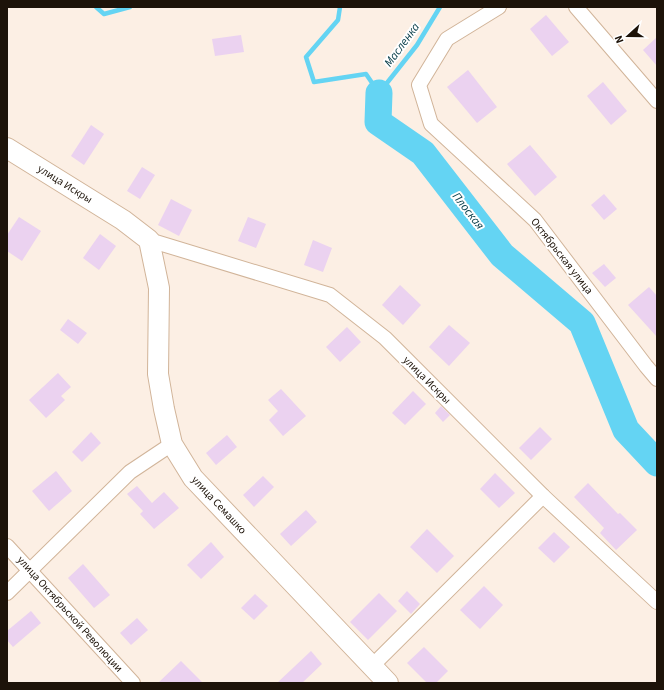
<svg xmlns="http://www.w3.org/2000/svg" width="664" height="690" font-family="'Source Sans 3',sans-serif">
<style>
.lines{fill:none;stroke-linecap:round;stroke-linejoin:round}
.stream{stroke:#64d4f3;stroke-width:4.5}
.river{stroke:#64d4f3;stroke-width:27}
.building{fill:#ebd2f0}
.street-casing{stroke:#d1b499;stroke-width:16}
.secondary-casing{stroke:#d1b499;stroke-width:22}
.street{stroke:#fff;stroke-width:14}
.secondary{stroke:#fff;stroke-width:20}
.labels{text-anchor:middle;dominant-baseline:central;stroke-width:4;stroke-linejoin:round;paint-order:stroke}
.street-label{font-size:11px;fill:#1d1309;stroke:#fff}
.water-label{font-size:12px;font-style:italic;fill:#003844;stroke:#fff}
</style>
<rect width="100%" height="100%" fill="#fcefe4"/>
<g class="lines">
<!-- stream -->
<g class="stream">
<polyline points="96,7 104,14 130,7"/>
<polyline points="340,7 338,20 306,57 314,82 366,74 379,93 417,45 440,7"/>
</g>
<!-- river -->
<polyline class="river" points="379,93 378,122 423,153 502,255 582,323 626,430 657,463"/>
</g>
<!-- building -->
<g class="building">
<polygon points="546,15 569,42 552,56 530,29"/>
<polygon points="241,35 244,52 215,56 212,39"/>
<polygon points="657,37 657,66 643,50"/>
<polygon points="468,70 497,107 477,123 447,87"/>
<polygon points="603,82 627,111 611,125 587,96"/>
<polygon points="91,125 104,134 84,165 71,156"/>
<polygon points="530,145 557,177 535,196 507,164"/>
<polygon points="142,167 155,175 140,199 127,191"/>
<polygon points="604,194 617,209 604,220 591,205"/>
<polygon points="171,199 192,210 179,236 158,225"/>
<polygon points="19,217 41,231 22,261 7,251 7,235"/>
<polygon points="248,217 266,224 256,248 238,241"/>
<polygon points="100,234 116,246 99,270 83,258"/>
<polygon points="313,240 332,248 323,272 304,265"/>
<polygon points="604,264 616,278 605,287 592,273"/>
<polygon points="400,285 421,305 403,325 382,305"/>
<polygon points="649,287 657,296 657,337 628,305"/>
<polygon points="68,319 87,333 78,344 60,330"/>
<polygon points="449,325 470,343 449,366 429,347"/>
<polygon points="347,327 361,342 340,362 326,347"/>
<polygon points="58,373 71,387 61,396 65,400 46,418 29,400"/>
<polygon points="281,389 306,416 283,436 269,420 278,411 268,400"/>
<polygon points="413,391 426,404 405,425 392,413"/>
<polygon points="441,406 450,415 443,422 435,413"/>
<polygon points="540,427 552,439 531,460 519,448"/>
<polygon points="91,432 101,443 82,462 72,452"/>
<polygon points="227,435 237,447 216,465 206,453"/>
<polygon points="56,471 72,491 49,511 32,491"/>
<polygon points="495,473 515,493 499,508 480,489"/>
<polygon points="263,476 274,487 254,507 243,495"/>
<polygon points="588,483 618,514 620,513 637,530 616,550 600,533 604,528 574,497"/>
<polygon points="137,486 152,503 164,492 179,508 154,529 140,514 143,511 127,494"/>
<polygon points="306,510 317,522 291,546 280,534"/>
<polygon points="427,529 454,556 437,573 410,547"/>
<polygon points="554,532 570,547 554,563 538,548"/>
<polygon points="211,542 224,557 201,579 187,565"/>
<polygon points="83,564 110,595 94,608 68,578"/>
<polygon points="484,586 503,605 480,629 460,610"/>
<polygon points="407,591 420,604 411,614 398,601"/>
<polygon points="379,593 397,611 368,640 350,622"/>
<polygon points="255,594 268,606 254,620 241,608"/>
<polygon points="31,611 41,623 13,647 7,640 7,631"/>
<polygon points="137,618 148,630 131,645 120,633"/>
<polygon points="424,647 448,671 436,683 427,683 407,663"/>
<polygon points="311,651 322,664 302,683 277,683"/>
<polygon points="181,661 203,683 158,683"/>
</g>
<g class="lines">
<defs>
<g id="street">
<polyline points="499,7 447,39 419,85 431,124 535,220 646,366 657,379"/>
<polyline points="576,7 657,101"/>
<polyline points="149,240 330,295 385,338 543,496 657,602"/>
<polyline points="7,546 133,683"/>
<polyline points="7,593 130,472 172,444"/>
<polyline points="372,666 543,496"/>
</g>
<polyline id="secondary" points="7,148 123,220 149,240 159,288 158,374 164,409 172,444 193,478 388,683"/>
</defs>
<!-- street casing -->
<use href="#street" class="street-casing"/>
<!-- secondary casing -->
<use href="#secondary" class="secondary-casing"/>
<!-- street -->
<use href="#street" class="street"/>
<!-- secondary -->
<use href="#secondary" class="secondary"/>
</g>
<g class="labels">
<!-- street labels -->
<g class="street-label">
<text transform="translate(65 184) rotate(32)">улица Искры</text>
<text transform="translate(562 256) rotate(52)">Октябрьская улица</text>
<text transform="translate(427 380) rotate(45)">улица Искры</text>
<text transform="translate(219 505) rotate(47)">улица Семашко</text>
<text transform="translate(70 614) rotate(48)">улица Октябрьской Революции</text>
</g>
<!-- water labels -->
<g class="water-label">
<text transform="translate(402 45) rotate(-54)">Масленка</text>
<text transform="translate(468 211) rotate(52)">Плоская</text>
</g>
</g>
<!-- border -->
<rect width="664" height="690" fill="none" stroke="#1d1309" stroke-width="16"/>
<!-- north arrow -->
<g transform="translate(628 36) rotate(249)" stroke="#ffffff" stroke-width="3" paint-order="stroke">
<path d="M0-3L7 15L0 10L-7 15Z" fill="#1d1309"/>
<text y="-6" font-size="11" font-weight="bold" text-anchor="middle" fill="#1d1309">N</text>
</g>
</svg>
